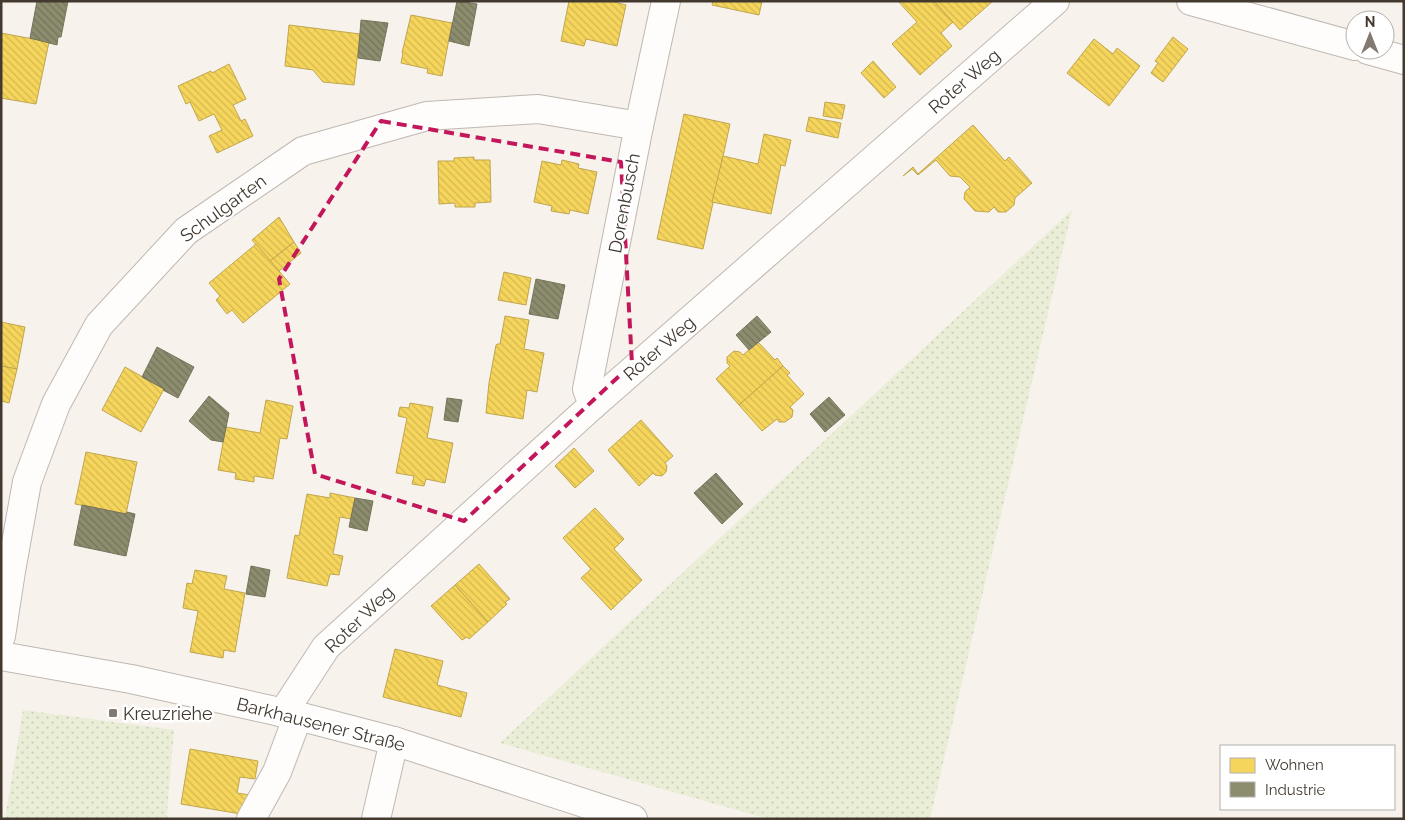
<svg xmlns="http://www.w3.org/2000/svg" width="1405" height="820" font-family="Raleway,sans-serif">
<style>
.grass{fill:url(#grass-dots)}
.homes{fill:url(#homes-back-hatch);stroke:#c0a64e}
.industry{fill:url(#industry-back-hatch);stroke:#76735b}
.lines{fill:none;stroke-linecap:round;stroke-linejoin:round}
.minor-casing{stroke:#bfb8b1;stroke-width:30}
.major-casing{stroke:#bfb8b1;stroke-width:30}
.minor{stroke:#fefdfc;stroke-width:28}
.major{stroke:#fefdfc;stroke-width:28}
.marked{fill:none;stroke:#c2185b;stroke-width:4;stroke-dasharray:10 6;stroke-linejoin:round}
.poi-dot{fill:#827a71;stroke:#fff;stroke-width:2}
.labels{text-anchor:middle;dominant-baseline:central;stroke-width:5;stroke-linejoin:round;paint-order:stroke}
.street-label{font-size:18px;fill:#43392f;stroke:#fff}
.poi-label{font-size:18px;fill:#43392f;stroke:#fff;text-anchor:start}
</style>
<defs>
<pattern id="grass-dots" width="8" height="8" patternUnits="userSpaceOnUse" patternTransform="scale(1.25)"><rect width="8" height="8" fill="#eaeed7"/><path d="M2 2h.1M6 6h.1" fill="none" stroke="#cacdb9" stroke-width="1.8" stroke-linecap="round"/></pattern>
<pattern id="homes-back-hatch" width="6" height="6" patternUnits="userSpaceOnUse" patternTransform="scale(1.25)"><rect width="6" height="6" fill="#f6d55c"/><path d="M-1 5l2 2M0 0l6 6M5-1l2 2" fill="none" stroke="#d4b850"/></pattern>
<pattern id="industry-back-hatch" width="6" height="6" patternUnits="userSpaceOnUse" patternTransform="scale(1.25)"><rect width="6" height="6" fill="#8c8c6e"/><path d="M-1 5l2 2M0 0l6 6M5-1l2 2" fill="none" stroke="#74735b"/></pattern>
</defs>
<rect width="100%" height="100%" fill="#f7f2ec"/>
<!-- grass -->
<g class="grass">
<polygon points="1072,210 930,819 768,819 500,743"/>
<polygon points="23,710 174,730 167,813 168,819 5,819"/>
</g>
<!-- homes -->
<g class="homes">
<polygon points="569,1 610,1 626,5 617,46 586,39 584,46 561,41"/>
<polygon points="713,1 762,1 759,15 712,5"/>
<polygon points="898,1 934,1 953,22 941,33 952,46 920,75 892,44 917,22"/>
<polygon points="934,1 993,1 960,30"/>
<polygon points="411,15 452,23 442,76 427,73 428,69 401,63 403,53 402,53"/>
<polygon points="289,25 360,34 354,85 323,82 313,70 285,66"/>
<polygon points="1,33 49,42 36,104 1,98"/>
<polygon points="1173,37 1188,49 1163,82 1151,73 1158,63 1155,61"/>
<polygon points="1094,39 1113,54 1117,48 1140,66 1109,106 1067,73"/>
<polygon points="873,61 896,87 884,98 861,73"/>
<polygon points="229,64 246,99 233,105 241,121 245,119 253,136 217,153 209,136 222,130 214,114 199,121 190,102 186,104 178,86 211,71 212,73"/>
<polygon points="825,102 845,105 842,119 823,116"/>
<polygon points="684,114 730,124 703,249 657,239"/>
<polygon points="809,117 841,123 838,138 806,131"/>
<polygon points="973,125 1005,161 1009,157 1032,183 1015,198 1014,205 1006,212 998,212 994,207 989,212 975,211 964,199 965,192 970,187 960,177 950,176 936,160 918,175 912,169 903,176 913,167 918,174"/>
<polygon points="764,134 791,140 785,166 781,165 771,214 712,202 723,156 758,164"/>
<polygon points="474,157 474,160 490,160 491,202 475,203 475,207 455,207 455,203 439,204 438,161 454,161 454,158"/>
<polygon points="562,160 579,164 578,168 597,172 588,214 570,210 569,214 551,211 552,206 534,202 542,161 561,165"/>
<polygon points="279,217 294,242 270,261 252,240"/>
<polygon points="294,242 301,253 279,271 270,261"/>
<polygon points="256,244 290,284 243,323 232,310 227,314 216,300 220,296 209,283"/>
<polygon points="504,272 531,278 526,305 498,300"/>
<polygon points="505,316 529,320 524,349 544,353 537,392 527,390 523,419 486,413 489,383 496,345 497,344 500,344"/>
<polygon points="1,322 25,327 17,369 1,366"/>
<polygon points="758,342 775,360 777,358 783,366 739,405 716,379 730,366 727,363 727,357 734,351 740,352 743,355"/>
<polygon points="1,366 17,369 9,403 1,401"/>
<polygon points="783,366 790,373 787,375 804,394 790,407 793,410 792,417 785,422 779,422 777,419 762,431 739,405"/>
<polygon points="125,367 164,389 141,432 102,410"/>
<polygon points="266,400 293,406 287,439 280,438 273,479 254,476 254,482 235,479 236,473 218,470 226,427 260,433"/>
<polygon points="410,403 433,407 427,438 453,443 445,483 426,479 424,486 412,484 414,476 396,473 407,418 398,416 400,407 409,408"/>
<polygon points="641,420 673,456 665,463 667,466 666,472 662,476 655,475 653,473 639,486 608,450"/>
<polygon points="574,448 594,471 575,488 555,466"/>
<polygon points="86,452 137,462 126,514 75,504"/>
<polygon points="330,493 355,498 351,519 340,517 333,554 343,556 339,575 330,574 327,586 287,578 295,535 299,536 307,494 330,498"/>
<polygon points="595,508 624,539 614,549 642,580 611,610 581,578 591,569 563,538"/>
<polygon points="479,564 510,599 505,602 507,604 488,622 455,585"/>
<polygon points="195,570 227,576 224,589 245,593 235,652 224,650 223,658 190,652 198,611 183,608 187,583 192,584"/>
<polygon points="455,585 488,622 469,639 467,637 462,640 431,606"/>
<polygon points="395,649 443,661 437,685 467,693 461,717 383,697"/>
<polygon points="190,749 258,761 255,779 240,777 237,793 250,795 247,815 181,804"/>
</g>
<!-- industry -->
<g class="industry">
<polygon points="37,1 68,1 61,37 58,37 57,45 30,38"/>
<polygon points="457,1 477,4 469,46 449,41"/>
<polygon points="361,20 388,23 380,61 358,58"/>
<polygon points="536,279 565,285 558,319 529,314"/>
<polygon points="757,316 771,332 749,350 736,335"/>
<polygon points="157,347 194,367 178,398 163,390 164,389 142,377"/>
<polygon points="209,396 229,413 223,442 211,440 189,421"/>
<polygon points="829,397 845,415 825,432 810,414"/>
<polygon points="447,398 462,400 458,422 444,420"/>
<polygon points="716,473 743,504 722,524 694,493"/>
<polygon points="355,498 373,501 367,531 349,527"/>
<polygon points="82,505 126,514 127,512 135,514 126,556 74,545"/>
<polygon points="251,566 270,570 265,597 246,594"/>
</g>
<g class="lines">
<defs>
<g id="minor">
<polyline points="1191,1 1355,46"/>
<polyline points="1368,50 1404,60"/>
<polyline points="593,405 587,389 639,126 666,1"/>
<polyline points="1,636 11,571 27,482 56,404 99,325 186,231 303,151 427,116 538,109 639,126"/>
<polyline points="283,713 326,647 593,405 1055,1"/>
<polyline points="251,819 277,772 298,716"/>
<polyline points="376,819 394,741"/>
</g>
<polyline id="major" points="1,656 131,679 298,716 394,741 633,819"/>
</defs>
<!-- minor casing -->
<use href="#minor" class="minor-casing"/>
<!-- major casing -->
<use href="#major" class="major-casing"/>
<!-- minor -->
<use href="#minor" class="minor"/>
<!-- major -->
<use href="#major" class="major"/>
</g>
<!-- marked area -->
<path class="marked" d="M381 121 621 162 632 364 464 521 315 474 279 279Z"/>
<!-- markers -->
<rect class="poi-dot" x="108" y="708" width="10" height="10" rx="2.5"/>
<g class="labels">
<!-- street labels -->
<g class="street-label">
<text transform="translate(964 81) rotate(-41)">Roter Weg</text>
<text transform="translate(624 203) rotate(-79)">Dorenbusch</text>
<text transform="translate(223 208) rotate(-36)">Schulgarten</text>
<text transform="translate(659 348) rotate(-41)">Roter Weg</text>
<text transform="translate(359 619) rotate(-44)">Roter Weg</text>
<text transform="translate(321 724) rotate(14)">Barkhausener Straße</text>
</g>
<!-- poi labels -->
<g class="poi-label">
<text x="123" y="713">Kreuzriehe</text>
</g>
</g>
<!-- border -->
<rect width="1405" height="820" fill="none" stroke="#43392f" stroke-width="5"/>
<!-- legend -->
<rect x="1220" y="745" width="175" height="65" fill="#ffffff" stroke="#b4b0ac"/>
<rect x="1230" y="758" width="25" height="15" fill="#f6d55c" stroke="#b4b0ac"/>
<text x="1265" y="770" font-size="15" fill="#43392f">Wohnen</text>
<rect x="1230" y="782" width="25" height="15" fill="#8c8c6e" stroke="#b4b0ac"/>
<text x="1265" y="795" font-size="15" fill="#43392f">Industrie</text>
<!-- north arrow -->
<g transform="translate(1370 35)"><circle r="24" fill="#ffffff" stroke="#b4b0ac"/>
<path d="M0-4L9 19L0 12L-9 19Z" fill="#827a71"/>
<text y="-8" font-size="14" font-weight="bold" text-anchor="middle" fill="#43392f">N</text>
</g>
</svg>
